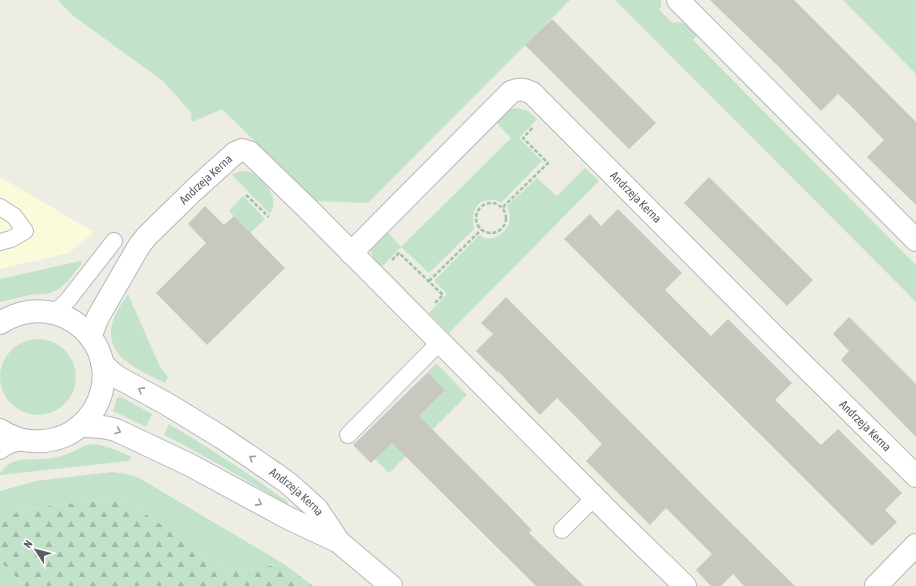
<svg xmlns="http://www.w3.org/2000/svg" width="916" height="586" font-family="'Asap Condensed',sans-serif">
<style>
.commercial{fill:#fbfbdb}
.grass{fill:#c2e3ca}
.forest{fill:url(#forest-firs)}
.building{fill:#c9c8c0}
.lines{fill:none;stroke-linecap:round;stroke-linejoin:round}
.lane-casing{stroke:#b6b7bd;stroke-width:18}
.street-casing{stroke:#b6b7bd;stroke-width:24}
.path{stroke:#9cc3b0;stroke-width:2.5;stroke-dasharray:4 2;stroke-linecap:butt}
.lane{stroke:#fff;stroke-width:16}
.street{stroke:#fff;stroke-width:22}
.oneway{stroke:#9d9ea1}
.labels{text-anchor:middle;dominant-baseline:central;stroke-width:4;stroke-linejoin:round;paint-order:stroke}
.street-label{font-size:12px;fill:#5c5d63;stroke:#fff}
</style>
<defs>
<pattern id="forest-firs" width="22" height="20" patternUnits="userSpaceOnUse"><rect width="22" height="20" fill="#c2e3ca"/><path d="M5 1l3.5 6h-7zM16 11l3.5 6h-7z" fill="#a1bba8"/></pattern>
</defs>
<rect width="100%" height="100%" fill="#edede4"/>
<!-- commercial -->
<polygon class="commercial" points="0,177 94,232 69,253 0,269"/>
<!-- grass -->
<g class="grass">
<polygon points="58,0 570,0 368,203 316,201 222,109 192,122 191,112 163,81 72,15"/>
<path d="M615 0H661V7L659 10 673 23C685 20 691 26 700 33L693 40 916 265V302Z"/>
<polygon points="843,0 916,0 916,74"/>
<path d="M517 108 528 111 537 119 519 138 542 161 501 203C497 200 494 199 489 200 474 201 471 215 474 229L429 273 401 247 381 268C375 261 370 255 371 245L385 229 401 247 511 138 495 121C503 114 506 109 517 108Z"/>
<path d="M585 168 599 181 449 333 429 313 447 294 434 281 479 235C481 236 483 237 485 238 496 241 509 230 510 219 510 214 509 211 507 206L537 178 557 196Z"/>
<path d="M240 171C243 171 246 171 250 172 257 175 272 190 273 198 274 204 273 209 270 214L232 175Z"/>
<polygon points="243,196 265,219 250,233 229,211"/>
<polygon points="80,261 82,263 67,282 59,289 51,293 30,295 0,302 0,279"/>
<path d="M128 294 160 367 168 377 165 383C140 370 102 357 113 321 116 311 123 302 128 294Z"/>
<circle cx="38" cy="377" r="38"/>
<polygon points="436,363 467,395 389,473 375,459 445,390 428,372"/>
<polygon points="121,397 152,414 146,427 113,411 117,398"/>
<path d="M169 424C210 448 249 474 288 502V504L287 505 285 504C246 479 205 456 164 435Z"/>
<path d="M92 444C107 445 119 451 132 457L129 461 0 475V473C2 471 4 468 6 466 16 458 27 460 39 459 46 459 54 458 61 456 72 453 81 446 92 444Z"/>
<polygon points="112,472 127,474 139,478 284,564 229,572 121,497 20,510 0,523 0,491 36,481"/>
<polygon points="0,561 25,586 0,586"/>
</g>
<!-- forest -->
<polygon class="forest" points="121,497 229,572 284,564 313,586 25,586 0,561 0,523 20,510"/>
<!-- building -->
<g class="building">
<polygon points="710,0 794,0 916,122 916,205 867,157 884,140 850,105 838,94 821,111 779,67"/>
<polygon points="552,19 656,123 629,149 525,45"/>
<polygon points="709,177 813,280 787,306 684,203"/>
<polygon points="205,206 224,225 234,216 285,268 207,345 156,293 206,243 188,224"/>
<polygon points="618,209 682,273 665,290 711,336 728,319 792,383 775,400 821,445 838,429 902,493 885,510 897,522 872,546 564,239 590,214 601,226"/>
<polygon points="506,297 725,517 795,586 744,586 733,574 721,586 711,586 696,570 712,554 666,508 650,525 586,461 602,444 577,418 557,398 540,415 498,371 497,372 476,351 493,334 481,323"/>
<polygon points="849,317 916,384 916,437 841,360 849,351 833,334"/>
<polygon points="428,372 445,390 419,416 502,499 532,530 529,533 584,586 536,586 392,443 371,463 353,445"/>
</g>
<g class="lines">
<defs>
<g id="lane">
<polyline points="0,207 14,216 25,231 11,239 0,242"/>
<polyline points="52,313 61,307 68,300 114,241"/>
<polyline points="348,435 440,342"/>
<path d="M0 451C8 444 17 443 27 441"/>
<polyline points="562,530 595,497"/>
</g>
<g id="street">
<polyline points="678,0 916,240"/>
<path id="s1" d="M351 253 511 92C520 88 523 89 532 93L774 336 916 476"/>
<path d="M0 323C60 285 128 347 95 408 86 423 72 435 55 439 36 444 16 441 0 430"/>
<path id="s2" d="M90 337 98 317 139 246 147 236 194 190 235 153 242 150 249 152 307 208 614 517 685 586"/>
<path id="s3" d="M102 363 111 372 119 378 167 404 221 437 274 473 288 483 317 509 339 542"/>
<path d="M80 426C92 426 104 426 116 430L190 465 288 518 339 542 391 586"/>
<polyline points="876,586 916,545"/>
</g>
</defs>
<!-- lane casing -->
<use href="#lane" class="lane-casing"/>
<!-- street casing -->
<use href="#street" class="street-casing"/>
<!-- path -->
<g class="path">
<polyline points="246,195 269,217"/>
<circle cx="491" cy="218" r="15"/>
<polyline points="503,207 548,163 523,138 533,127"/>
<polyline points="392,260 399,253 443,295 435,303"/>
<polyline points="429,281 481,230"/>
</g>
<!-- lane -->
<use href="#lane" class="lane"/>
<!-- street -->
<use href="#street" class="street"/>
</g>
<!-- one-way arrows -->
<defs><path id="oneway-chevron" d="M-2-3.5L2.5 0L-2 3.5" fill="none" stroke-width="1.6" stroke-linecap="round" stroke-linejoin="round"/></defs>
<g class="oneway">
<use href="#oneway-chevron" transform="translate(141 390) rotate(-151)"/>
<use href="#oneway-chevron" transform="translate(118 431) rotate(23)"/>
<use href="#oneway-chevron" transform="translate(252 458) rotate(-146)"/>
<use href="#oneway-chevron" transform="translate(259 503) rotate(28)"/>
</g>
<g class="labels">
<!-- street labels -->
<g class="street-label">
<text stroke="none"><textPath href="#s2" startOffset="198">Andrzeja Kerna</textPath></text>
<text stroke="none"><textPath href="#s1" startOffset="396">Andrzeja Kerna</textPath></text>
<text stroke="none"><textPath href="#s1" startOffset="720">Andrzeja Kerna</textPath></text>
<text stroke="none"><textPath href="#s3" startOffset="234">Andrzeja Kerna</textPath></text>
</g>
</g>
<!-- north arrow -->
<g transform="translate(36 550) rotate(306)" stroke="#ffffff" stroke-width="3" paint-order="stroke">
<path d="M0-3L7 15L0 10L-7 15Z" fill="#5c5d63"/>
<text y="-6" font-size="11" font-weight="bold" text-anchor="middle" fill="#5c5d63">N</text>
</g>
</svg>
